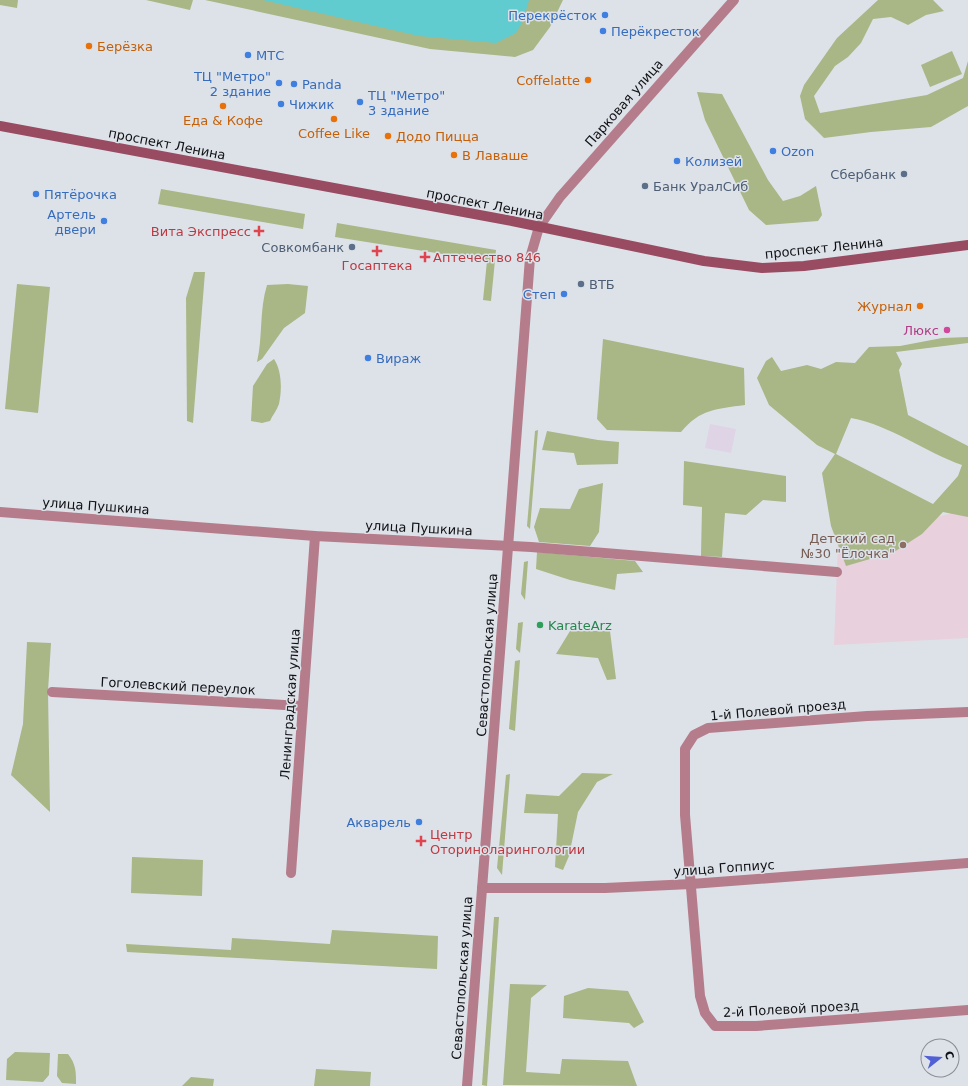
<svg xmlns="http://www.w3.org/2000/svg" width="968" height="1086" font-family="'DejaVu Sans',sans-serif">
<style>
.industrial{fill:#dfd3e6}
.education{fill:#e8d0dc}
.green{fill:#a9b686;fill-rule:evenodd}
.water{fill:#60cccf}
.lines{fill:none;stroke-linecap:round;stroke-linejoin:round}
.minor{stroke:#b57d8b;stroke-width:10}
.tertiary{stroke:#b57d8b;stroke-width:10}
.secondary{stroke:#994b62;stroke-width:10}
.shop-dot{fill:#3f7fe0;stroke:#dde2e9;stroke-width:1.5}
.food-dot{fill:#e8710a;stroke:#dde2e9;stroke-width:1.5}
.service-dot{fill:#5c6f8a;stroke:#dde2e9;stroke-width:1.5}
.health-dot{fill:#e0444e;stroke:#dde2e9;stroke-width:1.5}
.hotel-dot{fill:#d1479c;stroke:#dde2e9;stroke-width:1.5}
.education-dot{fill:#8d6e63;stroke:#dde2e9;stroke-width:1.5}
.leisure-dot{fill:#2e9e5b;stroke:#dde2e9;stroke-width:1.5}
.labels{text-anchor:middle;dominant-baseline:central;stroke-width:3;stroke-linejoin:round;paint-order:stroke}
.shop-label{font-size:13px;fill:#366cbe;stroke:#dde2e9;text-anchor:start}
.food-label{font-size:13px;fill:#c56008;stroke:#dde2e9;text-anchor:start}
.street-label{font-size:13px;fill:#101114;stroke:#dde2e9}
.service-label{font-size:13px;fill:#4e5e75;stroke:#dde2e9;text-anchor:end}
.health-label{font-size:13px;fill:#be3a42;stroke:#dde2e9;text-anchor:start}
.hotel-label{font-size:13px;fill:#b23c85;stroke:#dde2e9;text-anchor:end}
.education-label{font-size:13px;fill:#785e54;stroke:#dde2e9;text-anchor:end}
.leisure-label{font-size:13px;fill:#27864d;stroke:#dde2e9;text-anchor:start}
</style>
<rect width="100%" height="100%" fill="#dde2e9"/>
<!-- industrial -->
<polygon class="industrial" points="710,424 736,429 731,453 705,448"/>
<!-- education -->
<polygon class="education" points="968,498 968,638 834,645 839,518 932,518 949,514 965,503"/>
<!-- green -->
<g class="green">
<polygon points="0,0 18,0 17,8 0,5"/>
<polygon points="146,0 193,0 190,10"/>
<polygon points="205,0 563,0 550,27 533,50 515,57 430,49"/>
<polygon points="878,0 933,0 944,11 926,15 908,25 891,17 873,19 861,43 848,57 835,66 814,96 820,113 927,95 963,78 968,61 968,106 931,127 871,132 824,138 805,119 800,96 804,85 837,38"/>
<polygon points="952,51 962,74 930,87 921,65"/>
<polygon points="697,92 722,94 768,180 783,201 800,196 816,186 822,215 818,221 766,225 749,210 705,120"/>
<polygon points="161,189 305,214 303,229 158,204"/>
<polygon points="337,223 496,250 491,301 483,300 487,261 335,237"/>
<polygon points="194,272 205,272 193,423 187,421 186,298"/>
<polygon points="17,284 50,287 38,413 5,409"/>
<path d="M288 284 308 286 305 313 284 328 262 359 257 362C263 337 259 311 267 285Z"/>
<path d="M968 337V343L896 352 902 364 899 370 908 415 968 446V517L943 512 922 534 894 552 846 566 831 526 822 473 835 454 817 445 769 405 757 378 766 361 772 357 781 371 807 365 821 369 836 362 855 363 869 347 900 346 942 338ZM851 418C890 425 925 452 962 465L958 476 933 504 836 454Z"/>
<path d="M603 339 744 368 745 405C716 409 700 409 681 432L607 430 597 419Z"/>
<path d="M274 359C282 371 282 390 279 404 277 410 272 416 270 421L262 423 251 421 253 386 267 364Z"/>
<polygon points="538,430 530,529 527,526 535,431"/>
<polygon points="547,431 598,440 619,442 618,464 577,465 574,453 542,450"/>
<polygon points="684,461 786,476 786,502 763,500 746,515 725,513 722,557 701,556 702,507 683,505"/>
<polygon points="603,483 599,532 590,546 539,542 534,527 540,508 570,509 579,489"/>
<polygon points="537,552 635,561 643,572 617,574 615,590 570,580 536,569"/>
<polygon points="528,561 525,600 521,594 524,562"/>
<polygon points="523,622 520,653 516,649 518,623"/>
<polygon points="570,631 610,631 616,679 607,680 598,658 556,654"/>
<polygon points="27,642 51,643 48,691 50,812 11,775 23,724"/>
<polygon points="520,660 515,731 509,729 515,661"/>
<polygon points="582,773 613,774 597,782 578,812 569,856 563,870 555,867 558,814 524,813 526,794 559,796"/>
<polygon points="510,774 502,875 497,868 506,775"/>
<polygon points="132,857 203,860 202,896 131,893"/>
<polygon points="494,917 499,917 487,1086 482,1085"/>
<polygon points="332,930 438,936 437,969 127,952 126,944 231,950 232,938 330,944"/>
<polygon points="510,984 547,985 531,998 526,1072 560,1074 562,1059 628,1061 637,1086 503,1085"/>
<polygon points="588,988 628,991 644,1022 634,1028 629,1023 563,1018 564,996"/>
<polygon points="15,1052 50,1053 49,1075 43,1082 6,1080 7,1059"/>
<path d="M58 1054H68C76 1064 76 1072 76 1084L62 1083 57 1076Z"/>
<polygon points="316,1069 371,1072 370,1086 314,1086"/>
<polygon points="191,1077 214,1079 213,1086 182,1086"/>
</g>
<!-- water -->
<polygon class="water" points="263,0 529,0 523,21 516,33 496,43 419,36"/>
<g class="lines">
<!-- minor -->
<g class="minor">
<polyline points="0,512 315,536 531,547 837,572"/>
<polyline points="52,692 302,706"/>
<polyline points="968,712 867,716 708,728 694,735 685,749 685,815 700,996 705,1013 715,1026 756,1026 968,1010"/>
<polyline points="291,873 315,536"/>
<polyline points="482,888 605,888 691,884 968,863"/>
</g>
<!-- tertiary -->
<polyline class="tertiary" points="467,1086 530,258 539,227 560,197 734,0"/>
<!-- secondary -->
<polyline class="secondary" points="0,126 512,221 704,261 762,268 804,266 968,245"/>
</g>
<!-- markers -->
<g class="shop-dot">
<circle cx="605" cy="15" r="4"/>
<circle cx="603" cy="31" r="4"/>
<circle cx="248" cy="55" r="4"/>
<circle cx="279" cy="83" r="4"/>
<circle cx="294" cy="84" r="4"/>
<circle cx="360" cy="102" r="4"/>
<circle cx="281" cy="104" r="4"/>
<circle cx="773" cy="151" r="4"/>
<circle cx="677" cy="161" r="4"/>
<circle cx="36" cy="194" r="4"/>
<circle cx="104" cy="221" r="4"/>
<circle cx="564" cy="294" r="4"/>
<circle cx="368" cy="358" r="4"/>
<circle cx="419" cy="822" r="4"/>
</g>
<g class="food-dot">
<circle cx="89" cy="46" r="4"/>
<circle cx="588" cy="80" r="4"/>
<circle cx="223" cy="106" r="4"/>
<circle cx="334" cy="119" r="4"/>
<circle cx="388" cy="136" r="4"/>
<circle cx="454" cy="155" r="4"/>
<circle cx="920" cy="306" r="4"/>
</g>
<g class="service-dot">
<circle cx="904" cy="174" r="4"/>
<circle cx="645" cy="186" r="4"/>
<circle cx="352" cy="247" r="4"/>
<circle cx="581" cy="284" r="4"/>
</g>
<g class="health-dot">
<path d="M257 225h4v4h4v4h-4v4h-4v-4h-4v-4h4z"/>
<path d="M375 245h4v4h4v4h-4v4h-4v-4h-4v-4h4z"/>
<path d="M423 251h4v4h4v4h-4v4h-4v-4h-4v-4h4z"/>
<path d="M419 835h4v4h4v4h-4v4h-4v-4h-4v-4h4z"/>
</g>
<circle class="hotel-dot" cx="947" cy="330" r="4"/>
<circle class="education-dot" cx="903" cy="545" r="4"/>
<circle class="leisure-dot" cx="540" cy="625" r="4"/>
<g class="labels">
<!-- shop labels -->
<g class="shop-label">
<text x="597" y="15" text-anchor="end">Перекрёсток</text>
<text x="611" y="31">Перёкресток</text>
<text x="256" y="55">МТС</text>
<text x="271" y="76" text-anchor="end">ТЦ "Метро"<tspan x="271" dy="15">2 здание</tspan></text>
<text x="302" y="84">Panda</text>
<text x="368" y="95">ТЦ "Метро"<tspan x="368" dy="15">3 здание</tspan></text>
<text x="289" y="104">Чижик</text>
<text x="781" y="151">Ozon</text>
<text x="685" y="161">Колизей</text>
<text x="44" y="194">Пятёрочка</text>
<text x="96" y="214" text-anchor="end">Артель<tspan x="96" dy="15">двери</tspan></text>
<text x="556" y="294" text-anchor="end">Степ</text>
<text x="376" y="358">Вираж</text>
<text x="411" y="822" text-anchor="end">Акварель</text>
</g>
<!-- food labels -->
<g class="food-label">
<text x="97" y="46">Берёзка</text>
<text x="580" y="80" text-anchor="end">Coffelatte</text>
<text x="223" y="120" text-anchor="middle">Еда &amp; Кофе</text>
<text x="334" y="133" text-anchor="middle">Coffee Like</text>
<text x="396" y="136">Додо Пицца</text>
<text x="462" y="155">В Лаваше</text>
<text x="912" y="306" text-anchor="end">Журнал</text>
</g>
<!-- street labels -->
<g class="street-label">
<text transform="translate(624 103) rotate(-49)">Парковая улица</text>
<text transform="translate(167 144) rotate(11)">проспект Ленина</text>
<text transform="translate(485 204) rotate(11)">проспект Ленина</text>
<text transform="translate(824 248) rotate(-6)">проспект Ленина</text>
<text transform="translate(96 506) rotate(4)">улица Пушкина</text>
<text transform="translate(419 528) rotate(3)">улица Пушкина</text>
<text transform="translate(487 655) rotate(-86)">Севастопольская улица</text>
<text transform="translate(178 686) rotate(3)">Гоголевский переулок</text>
<text transform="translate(290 704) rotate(-86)">Ленинградская улица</text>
<text transform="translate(778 710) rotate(-5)">1-й Полевой проезд</text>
<text transform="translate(724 868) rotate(-4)">улица Гоппиус</text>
<text transform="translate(462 978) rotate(-86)">Севастопольская улица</text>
<text transform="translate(791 1009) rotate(-3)">2-й Полевой проезд</text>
</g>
<!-- service labels -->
<g class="service-label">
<text x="896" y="174">Сбербанк</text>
<text x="653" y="186" text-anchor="start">Банк УралСиб</text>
<text x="344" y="247">Совкомбанк</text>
<text x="589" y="284" text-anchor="start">ВТБ</text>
</g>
<!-- health labels -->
<g class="health-label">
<text x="251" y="231" text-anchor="end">Вита Экспресс</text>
<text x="433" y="257">Аптечество 846</text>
<text x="377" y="265" text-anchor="middle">Госаптека</text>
<text x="430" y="834">Центр<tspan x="430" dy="15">Оториноларингологии</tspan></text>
</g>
<!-- hotel labels -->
<g class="hotel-label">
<text x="939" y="330">Люкс</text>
</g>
<!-- education labels -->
<g class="education-label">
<text x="895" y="538">Детский сад<tspan x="895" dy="15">№30 "Ёлочка"</tspan></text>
</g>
<!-- leisure labels -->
<g class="leisure-label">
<text x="548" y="625">KarateArz</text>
</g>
</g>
<!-- north arrow -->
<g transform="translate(940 1058) rotate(73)"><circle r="19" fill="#dde2e9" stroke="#8b8e94"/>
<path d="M0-3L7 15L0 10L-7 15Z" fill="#5260d6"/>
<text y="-6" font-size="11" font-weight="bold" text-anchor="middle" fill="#101114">С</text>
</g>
</svg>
